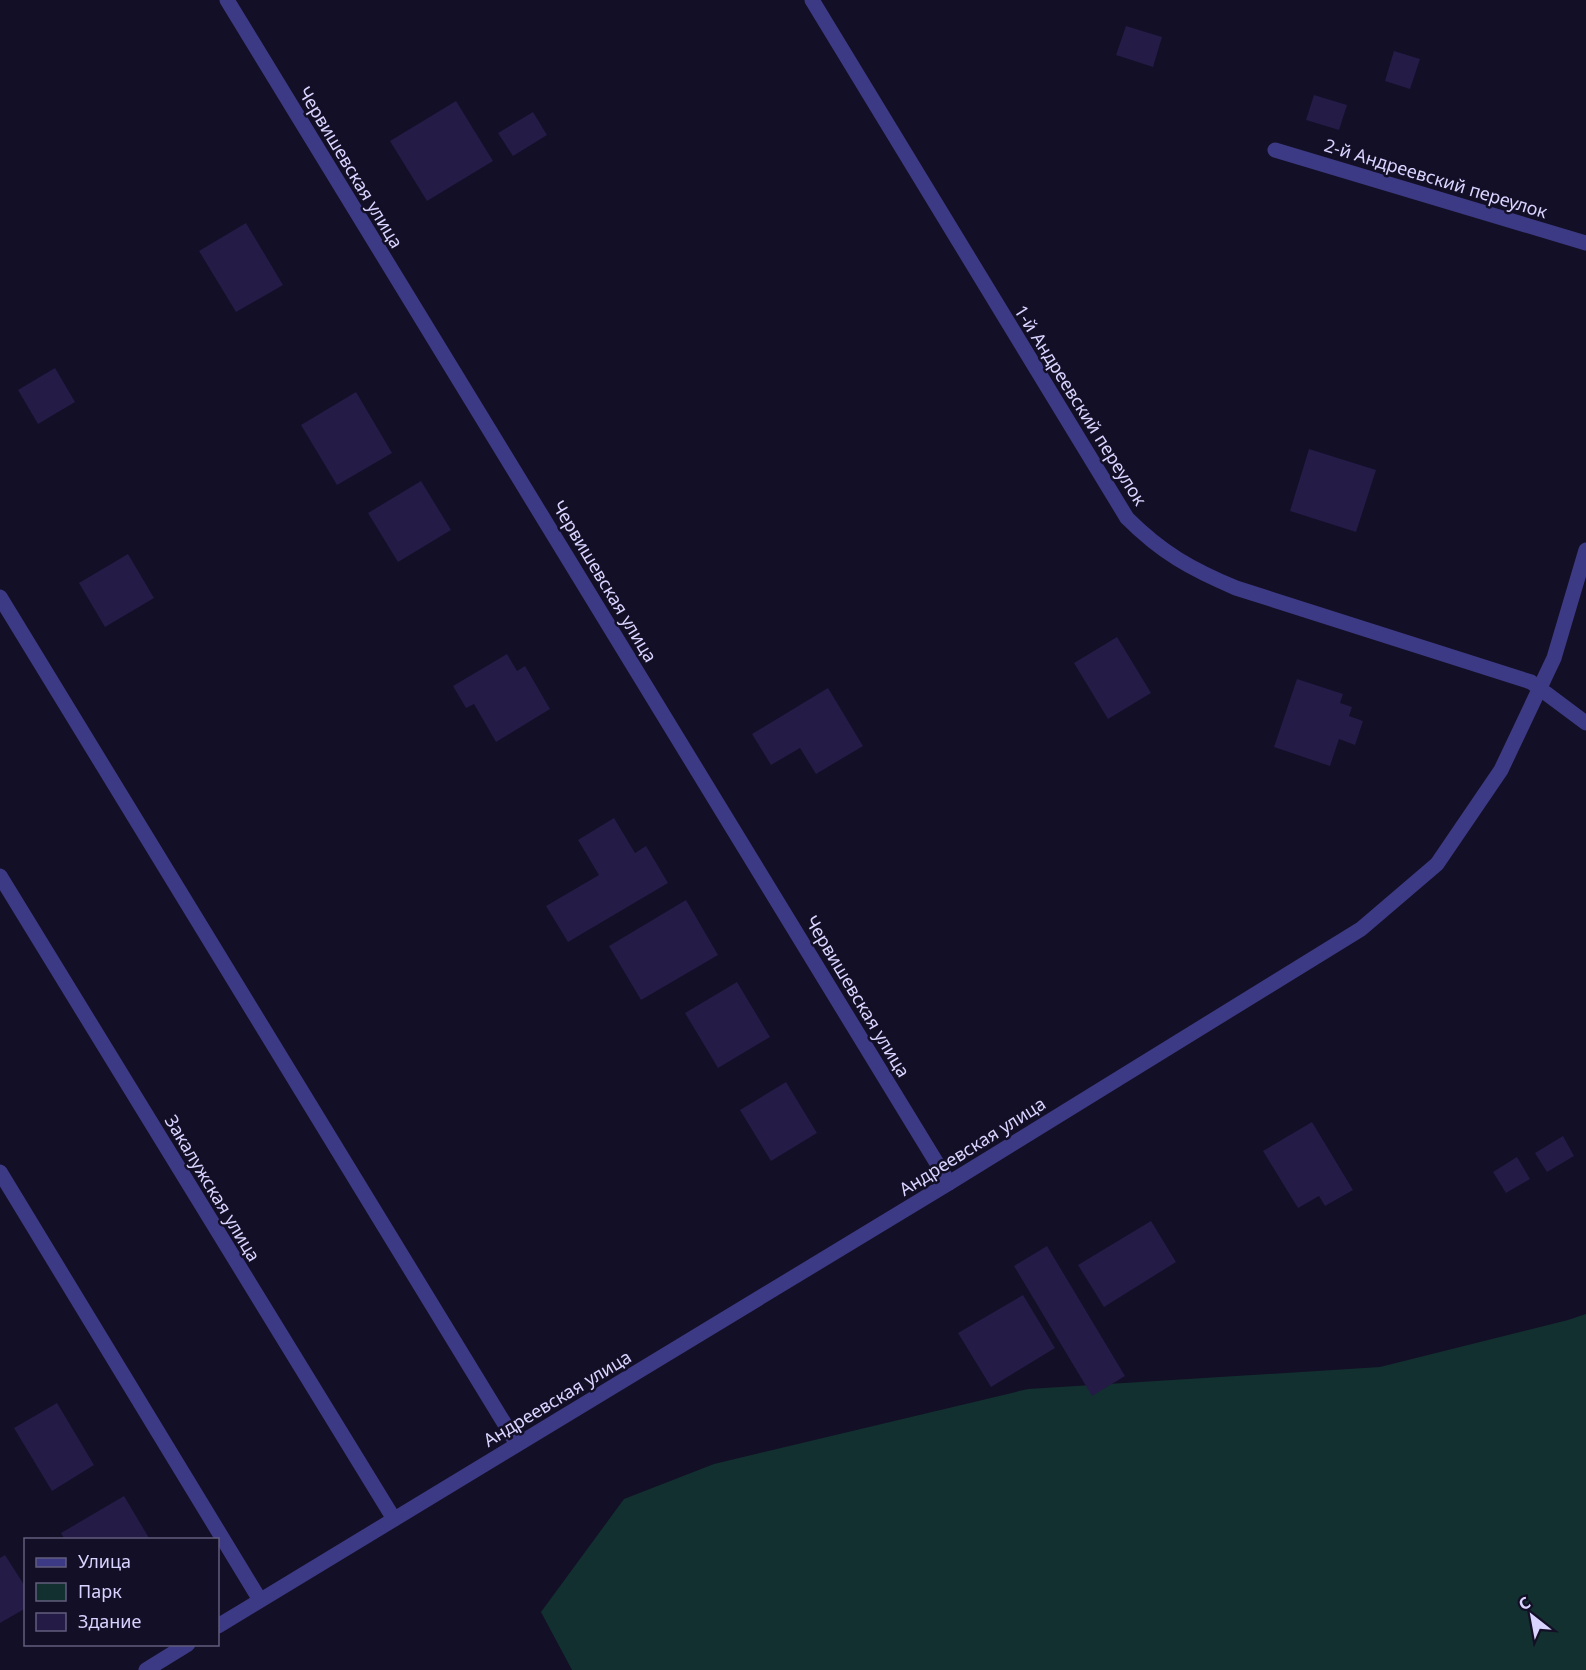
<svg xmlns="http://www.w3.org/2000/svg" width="1586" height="1670" font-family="'Noto Sans',sans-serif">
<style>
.green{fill:#12302f}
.building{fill:#241b47}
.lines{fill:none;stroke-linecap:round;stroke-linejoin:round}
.minor{stroke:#3d3a85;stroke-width:15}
.labels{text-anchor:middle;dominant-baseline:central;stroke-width:5;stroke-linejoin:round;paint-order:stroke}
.street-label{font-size:18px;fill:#d9d4ff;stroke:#130f26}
</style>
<rect width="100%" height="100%" fill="#130f26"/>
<!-- green -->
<polygon class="green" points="1586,1314 1586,1670 572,1670 541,1612 624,1499 714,1464 1028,1389 1380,1367 1568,1320"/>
<!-- building -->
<g class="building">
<polygon points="1126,26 1162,37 1153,67 1116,55"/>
<polygon points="1394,51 1420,59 1410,89 1385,81"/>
<polygon points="1314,95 1347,105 1339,130 1306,120"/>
<polygon points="456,101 493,161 427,201 390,141"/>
<polygon points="533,112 547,135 513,156 498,133"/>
<polygon points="246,223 283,285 236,312 199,251"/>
<polygon points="55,368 75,402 38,424 18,390"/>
<polygon points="356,392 392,453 337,485 301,425"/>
<polygon points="1309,449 1376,470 1356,532 1290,511"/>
<polygon points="421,481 451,530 398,562 368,513"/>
<polygon points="128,554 154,598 105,627 79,583"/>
<polygon points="1117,637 1151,693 1108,719 1074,663"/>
<polygon points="507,654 517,671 525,666 550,709 496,742 474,704 466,708 453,686"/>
<polygon points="1297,679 1343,694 1340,703 1352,707 1349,716 1363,721 1355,745 1339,739 1330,766 1274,747"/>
<polygon points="828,688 863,746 816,774 800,748 771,765 752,734"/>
<polygon points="614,818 635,853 646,846 668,883 568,942 546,906 599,875 578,840"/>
<polygon points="686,900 718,955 641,1000 609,946"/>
<polygon points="737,982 770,1037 718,1068 685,1013"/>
<polygon points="786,1082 817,1133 771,1161 740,1110"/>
<polygon points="1312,1122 1353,1190 1325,1206 1319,1196 1298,1208 1263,1151"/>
<polygon points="1563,1136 1574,1156 1547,1172 1535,1153"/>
<polygon points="1517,1157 1530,1179 1506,1193 1493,1172"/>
<polygon points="1151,1221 1176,1262 1104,1307 1078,1265"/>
<polygon points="1047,1246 1125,1376 1092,1396 1014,1266"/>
<polygon points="1023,1295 1055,1348 991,1387 958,1333"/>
<polygon points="57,1403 94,1465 52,1491 14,1428"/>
<polygon points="124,1496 149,1538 65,1540 61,1533"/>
<polygon points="5,1555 26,1588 26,1608 0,1623 0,1558"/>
</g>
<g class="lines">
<!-- minor -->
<g class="minor">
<polyline points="227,0 949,1183"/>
<path d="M812 0 1127 518C1162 553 1191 569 1236 588L1531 682 1586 723"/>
<polyline points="1275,150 1586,243"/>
<polyline points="0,597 517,1444"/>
<polyline points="0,876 394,1519"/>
<polyline points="0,1172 260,1600"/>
<polyline points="218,1626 949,1183 1361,929 1437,864 1501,770 1554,658 1586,550"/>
<polyline points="146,1670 188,1644"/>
</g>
</g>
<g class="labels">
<!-- street labels -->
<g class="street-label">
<text transform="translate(351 167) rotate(59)">Червишевская улица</text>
<text transform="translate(1436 178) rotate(17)">2-й Андреевский переулок</text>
<text transform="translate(1081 405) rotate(58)">1-й Андреевский переулок</text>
<text transform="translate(605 581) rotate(59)">Червишевская улица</text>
<text transform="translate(858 996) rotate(59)">Червишевская улица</text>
<text transform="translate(972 1146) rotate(-32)">Андреевская улица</text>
<text transform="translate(213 1188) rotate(59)">Закалужская улица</text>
<text transform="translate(557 1398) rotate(-31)">Андреевская улица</text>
</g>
</g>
<!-- legend -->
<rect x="24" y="1538" width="195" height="108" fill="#130f26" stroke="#625e7d" stroke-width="1.5"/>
<rect x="36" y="1558" width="30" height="9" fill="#3d3a85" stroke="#625e7d" stroke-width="1.5"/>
<text x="78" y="1568" font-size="18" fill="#d9d4ff">Улица</text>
<rect x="36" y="1583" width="30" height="18" fill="#12302f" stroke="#625e7d" stroke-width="1.5"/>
<text x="78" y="1598" font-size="18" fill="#d9d4ff">Парк</text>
<rect x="36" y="1613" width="30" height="18" fill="#241b47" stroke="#625e7d" stroke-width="1.5"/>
<text x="78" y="1628" font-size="18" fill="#d9d4ff">Здание</text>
<!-- north arrow -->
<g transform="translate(1532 1616) rotate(329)" stroke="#130f26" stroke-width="4.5" paint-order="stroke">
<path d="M0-4.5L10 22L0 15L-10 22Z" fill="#d9d4ff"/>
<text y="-9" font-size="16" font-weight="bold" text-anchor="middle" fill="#d9d4ff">С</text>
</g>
</svg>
